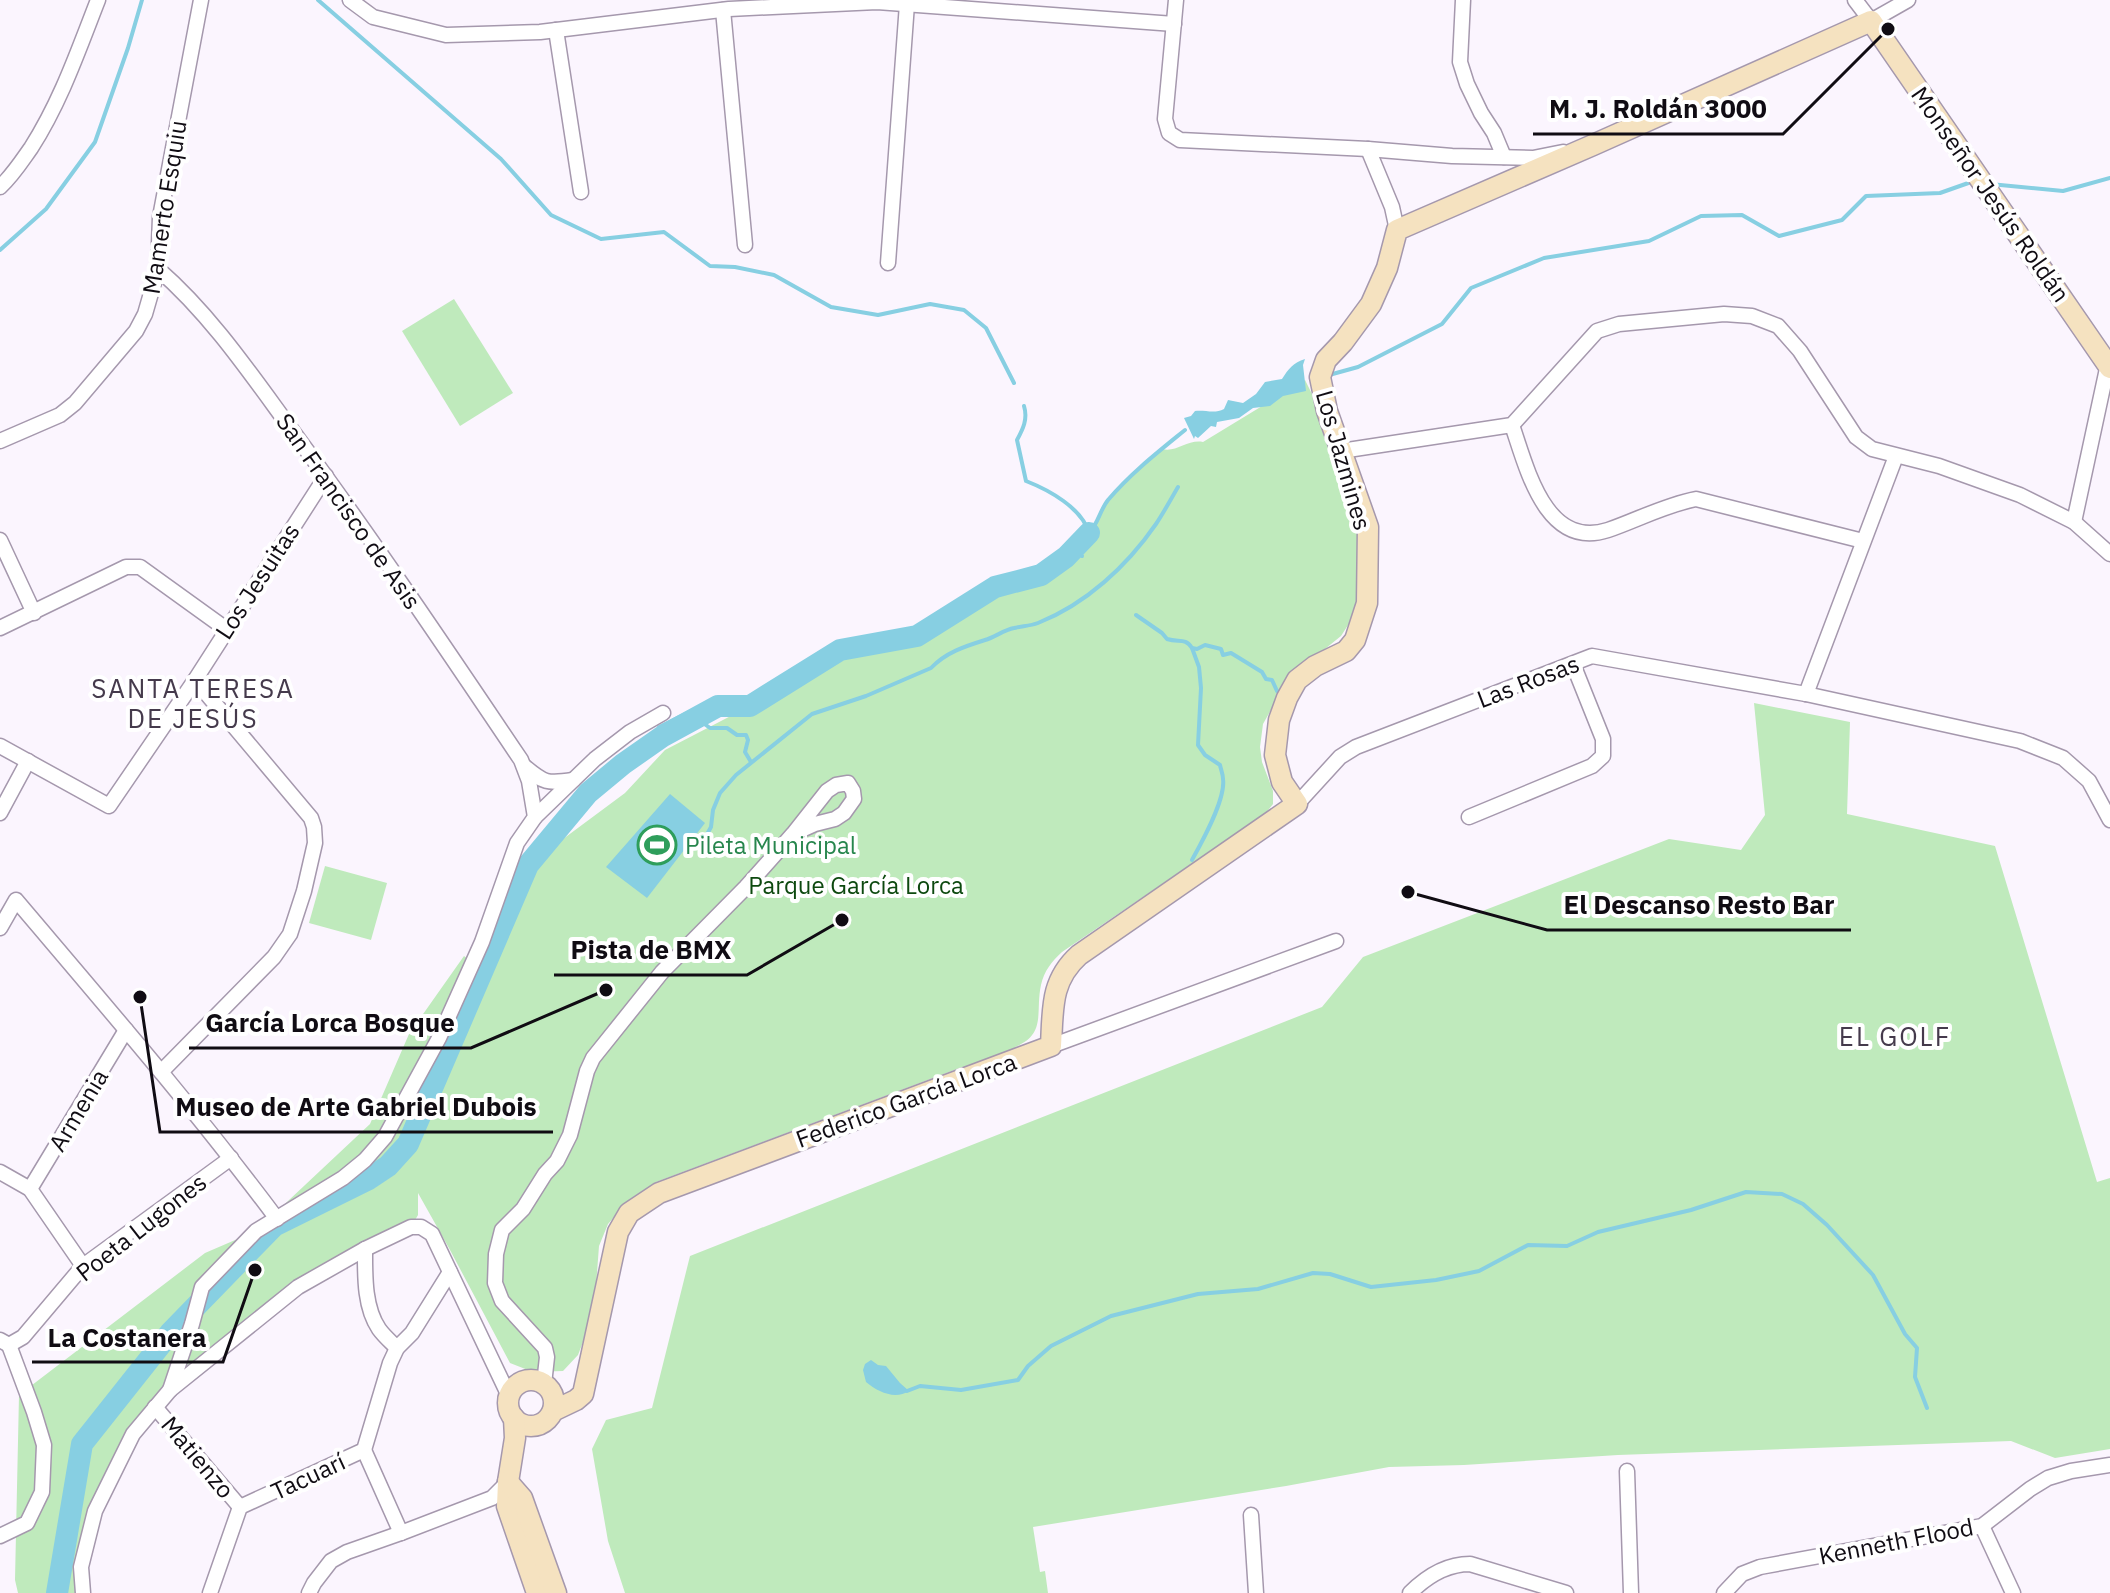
<svg xmlns="http://www.w3.org/2000/svg" width="2110" height="1593" font-family="'IBM Plex Sans',sans-serif">
<style>
.green{fill:#bfeabc}
.water{fill:#87cfe2}
.lines{fill:none;stroke-linecap:round;stroke-linejoin:round}
.stream{stroke:#87cfe2;stroke-width:4}
.river{stroke:#87cfe2;stroke-width:22}
.street-casing{stroke:#a598ad;stroke-width:17}
.secondary-casing{stroke:#a598ad;stroke-width:23}
.street{stroke:#fff;stroke-width:14}
.secondary{stroke:#f5e2c0;stroke-width:20}
.labels{text-anchor:middle;dominant-baseline:central;stroke-width:8;stroke-linejoin:round;paint-order:stroke}
.street-label{font-size:24px;fill:#100c13;stroke:#fff}
.leisure-label{font-size:24px;fill:#27864d;stroke:#fff;text-anchor:start}
.park-label{font-size:24px;fill:#0d490f;stroke:#fff}
.neighbourhood-label{font-size:26px;letter-spacing:2px;fill:#453a4c;stroke:#fff}
.leader{fill:none;stroke:#100c13;stroke-width:3}
.callout-dot{fill:#100c13;stroke:#fff;stroke-width:3}
.callout-label{font-size:26px;text-anchor:middle;font-weight:bold;fill:#100c13;stroke:#fff;stroke-width:8;stroke-linejoin:round;paint-order:stroke}
</style>
<rect width="100%" height="100%" fill="#fbf5fe"/>
<!-- green -->
<g class="green">
<polygon points="454,299 513,393 460,426 402,331"/>
<path d="M1305 380 1314 398 1362 530 1356 605 1350 622 1341 636 1289 678 1263 724 1260 747 1262 762 1273 791V804L1265 814 1062 952C1052 961 1044 971 1041 985 1035 1012 1047 1034 1015 1047L1014 1051 962 1071 957 1069 656 1182 630 1199 608 1224 599 1246 594 1313 578 1355 563 1371 533 1372 510 1363 450 1250 418 1193V1215L411 1227 298 1287 140 1426 82 1534 84 1593H18L15 1580 19 1395 205 1253 256 1231 370 1124 409 1034 464 956 482 970 480 995 528 865 625 793 665 750 750 706 840 650 917 636 995 587 1041 575 1066 557 1093 530 1104 504 1132 473 1162 449C1176 453 1188 439 1203 442Z"/>
<polygon points="1754,703 1850,722 1847,814 1995,846 2097,1182 2110,1178 2110,1449 2055,1458 2011,1441 1618,1455 1464,1465 1389,1467 1286,1486 1033,1527 1040,1572 1045,1571 1048,1593 625,1593 608,1541 592,1449 606,1420 652,1408 690,1256 1322,1007 1363,957 1669,839 1741,850 1765,815"/>
<polygon points="325,866 387,883 371,940 309,923"/>
</g>
<!-- water -->
<g class="water">
<path d="M1305 359 1303 365 1306 391 1283 396 1270 406 1253 408 1239 418 1217 422 1216 427 1211 426 1198 438 1195 436 1194 439 1184 418 1191 416 1195 411C1206 410 1215 414 1224 409L1228 400 1243 403 1256 394 1265 382 1282 379C1289 368 1293 363 1305 359Z"/>
<polygon points="715,697 720,714 666,743 657,726"/>
<polygon points="670,794 705,823 647,898 606,867"/>
<path d="M871 1360 878 1365 886 1366 900 1383 909 1391C895 1400 878 1392 866 1382L863 1370 865 1364Z"/>
</g>
<g class="lines">
<!-- stream -->
<g class="stream">
<polyline points="318,0 501,159 551,215 601,239 664,232 710,266 735,267 774,275 831,307 878,315 930,304 964,310 986,328 1014,383"/>
<polyline points="1990,184 2063,191 2110,178"/>
<polyline points="0,250 46,209 95,142 128,48 142,0"/>
<polyline points="1329,375 1358,367 1442,324 1471,288 1544,258 1649,241 1701,216 1742,215 1779,236 1842,220 1866,196 1940,193 1974,181"/>
<path d="M1024 406C1028 419 1023 429 1017 440L1026 481C1049 490 1082 508 1089 533"/>
<path d="M1089 533C1098 524 1100 510 1108 500 1131 473 1158 452 1185 430"/>
<polyline points="1066,557 1076,553 1082,556"/>
<path d="M1136 615 1162 633 1167 639C1179 643 1185 637 1192 648L1197 649 1205 645 1221 649 1223 655 1231 653 1262 672 1266 679 1272 680 1277 691"/>
<polyline points="699,720 710,728 727,728 737,735 746,735 748,740 745,752 751,762"/>
<path d="M691 835 699 839 706 836 711 827 713 810 720 793 736 775 812 714 866 696 931 668C946 652 966 646 985 640 995 637 1004 630 1014 628 1022 626 1030 626 1038 623 1086 604 1127 566 1156 524 1164 512 1171 499 1178 487"/>
<path d="M1192 860C1202 842 1226 799 1223 779 1223 774 1221 770 1220 765L1205 755 1198 745 1201 688 1199 667 1192 648"/>
<polyline points="907,1391 920,1386 961,1390 1018,1380 1028,1366 1051,1346 1111,1316 1198,1294 1258,1289 1313,1273 1330,1274 1371,1287 1436,1280 1479,1271 1528,1245 1567,1246 1598,1232 1691,1210 1746,1192 1782,1194 1803,1204 1827,1225 1873,1275 1905,1334 1917,1348 1915,1377 1927,1408"/>
</g>
<!-- river -->
<polyline class="river" points="57,1593 82,1444 170,1333 274,1226 367,1180 388,1166 408,1144 528,865 588,793 623,764 663,736 718,706 750,706 840,650 917,636 995,587 1041,575 1066,557 1089,533"/>
<defs>
<g id="street">
<polyline points="350,0 373,17 446,35 540,32 729,9 877,2 1174,24"/>
<polyline points="1176,0 1165,119 1169,133 1180,140 1368,149 1452,156 1533,158 1563,152"/>
<polyline points="1463,0 1460,62 1467,84 1481,113 1494,133 1504,157"/>
<polyline points="1855,0 1871,21 1908,0"/>
<polyline points="723,10 745,245"/>
<polyline points="556,30 581,192"/>
<polyline points="1368,149 1392,207 1397,230"/>
<path d="M0 187C13 175 21 162 31 148 61 101 78 51 98 0"/>
<polyline points="888,263 907,4"/>
<path d="M158 269C212 316 252 376 294 433 373 540 447 650 521 760L529 781 535 817 517 843 482 942 439 1038 385 1137 365 1160 343 1178 256 1231 202 1287 192 1324 170 1390"/>
<path d="M1512 425C1527 469 1546 550 1608 530 1637 520 1665 505 1696 499L1863 541"/>
<polyline points="0,441 60,415 75,403 136,331 145,314 158,269 160,217 201,0"/>
<polyline points="1341,451 1512,425 1597,331 1619,324 1724,314 1752,316 1778,326 1800,351 1856,437 1872,449 1939,466 2020,495 2074,522 2110,554"/>
<polyline points="2074,522 2108,364"/>
<polyline points="0,540 34,613"/>
<polyline points="0,628 126,567 140,567 226,629"/>
<polyline points="1806,694 1896,456"/>
<polyline points="0,746 109,806 195,680 326,476"/>
<path d="M524 766C544 783 547 784 573 780"/>
<polyline points="1297,804 1340,757 1356,747 1592,656 1806,694 2020,741 2063,758 2089,781 2110,820"/>
<polyline points="0,813 28,761"/>
<polyline points="535,817 595,759 630,732 663,713"/>
<polyline points="1469,817 1592,766 1603,756 1603,739 1573,664"/>
<path d="M0 928 16 900C105 1005 195 1109 277 1219"/>
<polyline points="1051,1046 1336,941"/>
<polyline points="161,1072 274,957 290,934 304,891 315,843 314,827 311,818 195,680"/>
<polyline points="0,1172 30,1189 83,1266"/>
<polyline points="30,1189 126,1030"/>
<path d="M365 1249C365 1275 364 1307 379 1329 384 1336 391 1342 397 1348"/>
<polyline points="0,1340 9,1345 23,1337 83,1266 231,1158"/>
<polyline points="544,1384 547,1357 545,1348 502,1301 495,1283 496,1254 502,1230 523,1209 545,1174 557,1161 570,1135 587,1071 593,1058 662,972 746,887 793,834 827,791 836,785 848,783 853,791 854,799 844,813 835,819 815,824 793,834"/>
<polyline points="155,1407 240,1507"/>
<polyline points="364,1450 401,1533"/>
<polyline points="1627,1471 1631,1593"/>
<polyline points="1251,1515 1256,1593"/>
<polyline points="1982,1526 2013,1593"/>
<polyline points="0,1536 27,1523 42,1492 44,1445 34,1412 9,1345"/>
<polyline points="83,1593 81,1567 95,1511 133,1434 170,1390 298,1287 365,1249 411,1227 421,1227 432,1234 509,1396"/>
<polyline points="210,1593 240,1507 364,1450 390,1363 397,1348 412,1333 450,1272"/>
<polyline points="309,1593 314,1583 331,1561 347,1552 401,1533 492,1498 508,1482"/>
<path d="M1410 1593C1426 1577 1447 1564 1470 1564L1566 1593"/>
<polyline points="1724,1593 1742,1574 1760,1567 1982,1526 2030,1489 2048,1478 2071,1471 2110,1465"/>
</g>
<g id="secondary">
<circle cx="531" cy="1403" r="23"/>
<path d="M553 1411 576 1400 583 1394 618 1232 629 1213 659 1193 1051 1046C1053 1010 1050 981 1079 955L1297 804 1282 782 1275 755 1279 720 1287 698 1297 680 1315 666 1346 651 1355 640 1367 603 1368 527 1327 411 1320 377 1326 360 1343 342 1371 304 1387 268 1397 230 1593 145 1871 21 2110 368"/>
<polyline points="514,1418 515,1438 508,1482 507,1506 537,1593"/>
<polyline points="508,1482 522,1498 556,1593"/>
</g>
</defs>
<!-- street casing -->
<use href="#street" class="street-casing"/>
<!-- secondary casing -->
<use href="#secondary" class="secondary-casing"/>
<!-- street -->
<use href="#street" class="street"/>
<!-- secondary -->
<use href="#secondary" class="secondary"/>
</g>
<!-- icons -->
<defs>
<symbol id="stadium-ring" viewBox="-11 -11 22 22"><circle r="9.5" fill="#fff" stroke="#2e9e5b" stroke-width="1.5"/><path d="M0-5a6.5 5 0 1 0 0 10a6.5 5 0 1 0 0-10ZM-3.5-1.8h7v3.6h-7Z" fill="#2e9e5b"/></symbol>
</defs>
<g fill-rule="evenodd">
<use href="#stadium-ring" x="635" y="823" width="44" height="44"/>
</g>
<g class="labels">
<!-- street labels -->
<g class="street-label">
<text transform="translate(1991 194) rotate(55)">Monseñor Jesús Roldán</text>
<text transform="translate(164 207) rotate(-81)">Mamerto Esquiu</text>
<text transform="translate(1344 460) rotate(74)">Los Jazmines</text>
<text transform="translate(349 511) rotate(55)">San Francisco de Asis</text>
<text transform="translate(257 581) rotate(-57)">Los Jesuitas</text>
<text transform="translate(1528 681) rotate(-21)">Las Rosas</text>
<text transform="translate(906 1100) rotate(-20)">Federico García Lorca</text>
<text transform="translate(78 1110) rotate(-59)">Armenia</text>
<text transform="translate(141 1227) rotate(-38)">Poeta Lugones</text>
<text transform="translate(198 1457) rotate(50)">Matienzo</text>
<text transform="translate(308 1476) rotate(-25)">Tacuarí</text>
<text transform="translate(1896 1541) rotate(-11)">Kenneth Flood</text>
</g>
<!-- leisure labels -->
<g class="leisure-label">
<text x="685" y="845">Pileta Municipal</text>
</g>
<!-- park labels -->
<g class="park-label">
<text x="856" y="885">Parque García Lorca</text>
</g>
<!-- neighbourhood labels -->
<g class="neighbourhood-label">
<text x="193" y="688">SANTA TERESA<tspan x="193" dy="30">DE JESÚS</tspan></text>
<text x="1895" y="1036">EL GOLF</text>
</g>
</g>
<!-- callouts -->
<path class="leader" d="M1888 29L1783 134H1533M1408 892L1547 930H1851M842 920L747 975H554M606 990L471 1048H189M140 997L160 1132H553M255 1270L223 1362H32"/>
<g class="callout-dot">
<circle cx="1888" cy="29" r="8"/>
<circle cx="1408" cy="892" r="8"/>
<circle cx="842" cy="920" r="8"/>
<circle cx="606" cy="990" r="8"/>
<circle cx="140" cy="997" r="8"/>
<circle cx="255" cy="1270" r="8"/>
</g>
<g class="callout-label">
<text x="1658" y="118">M. J. Roldán 3000</text>
<text x="1699" y="914">El Descanso Resto Bar</text>
<text x="651" y="959">Pista de BMX</text>
<text x="330" y="1032">García Lorca Bosque</text>
<text x="356" y="1116">Museo de Arte Gabriel Dubois</text>
<text x="127" y="1347">La Costanera</text>
</g>
</svg>
